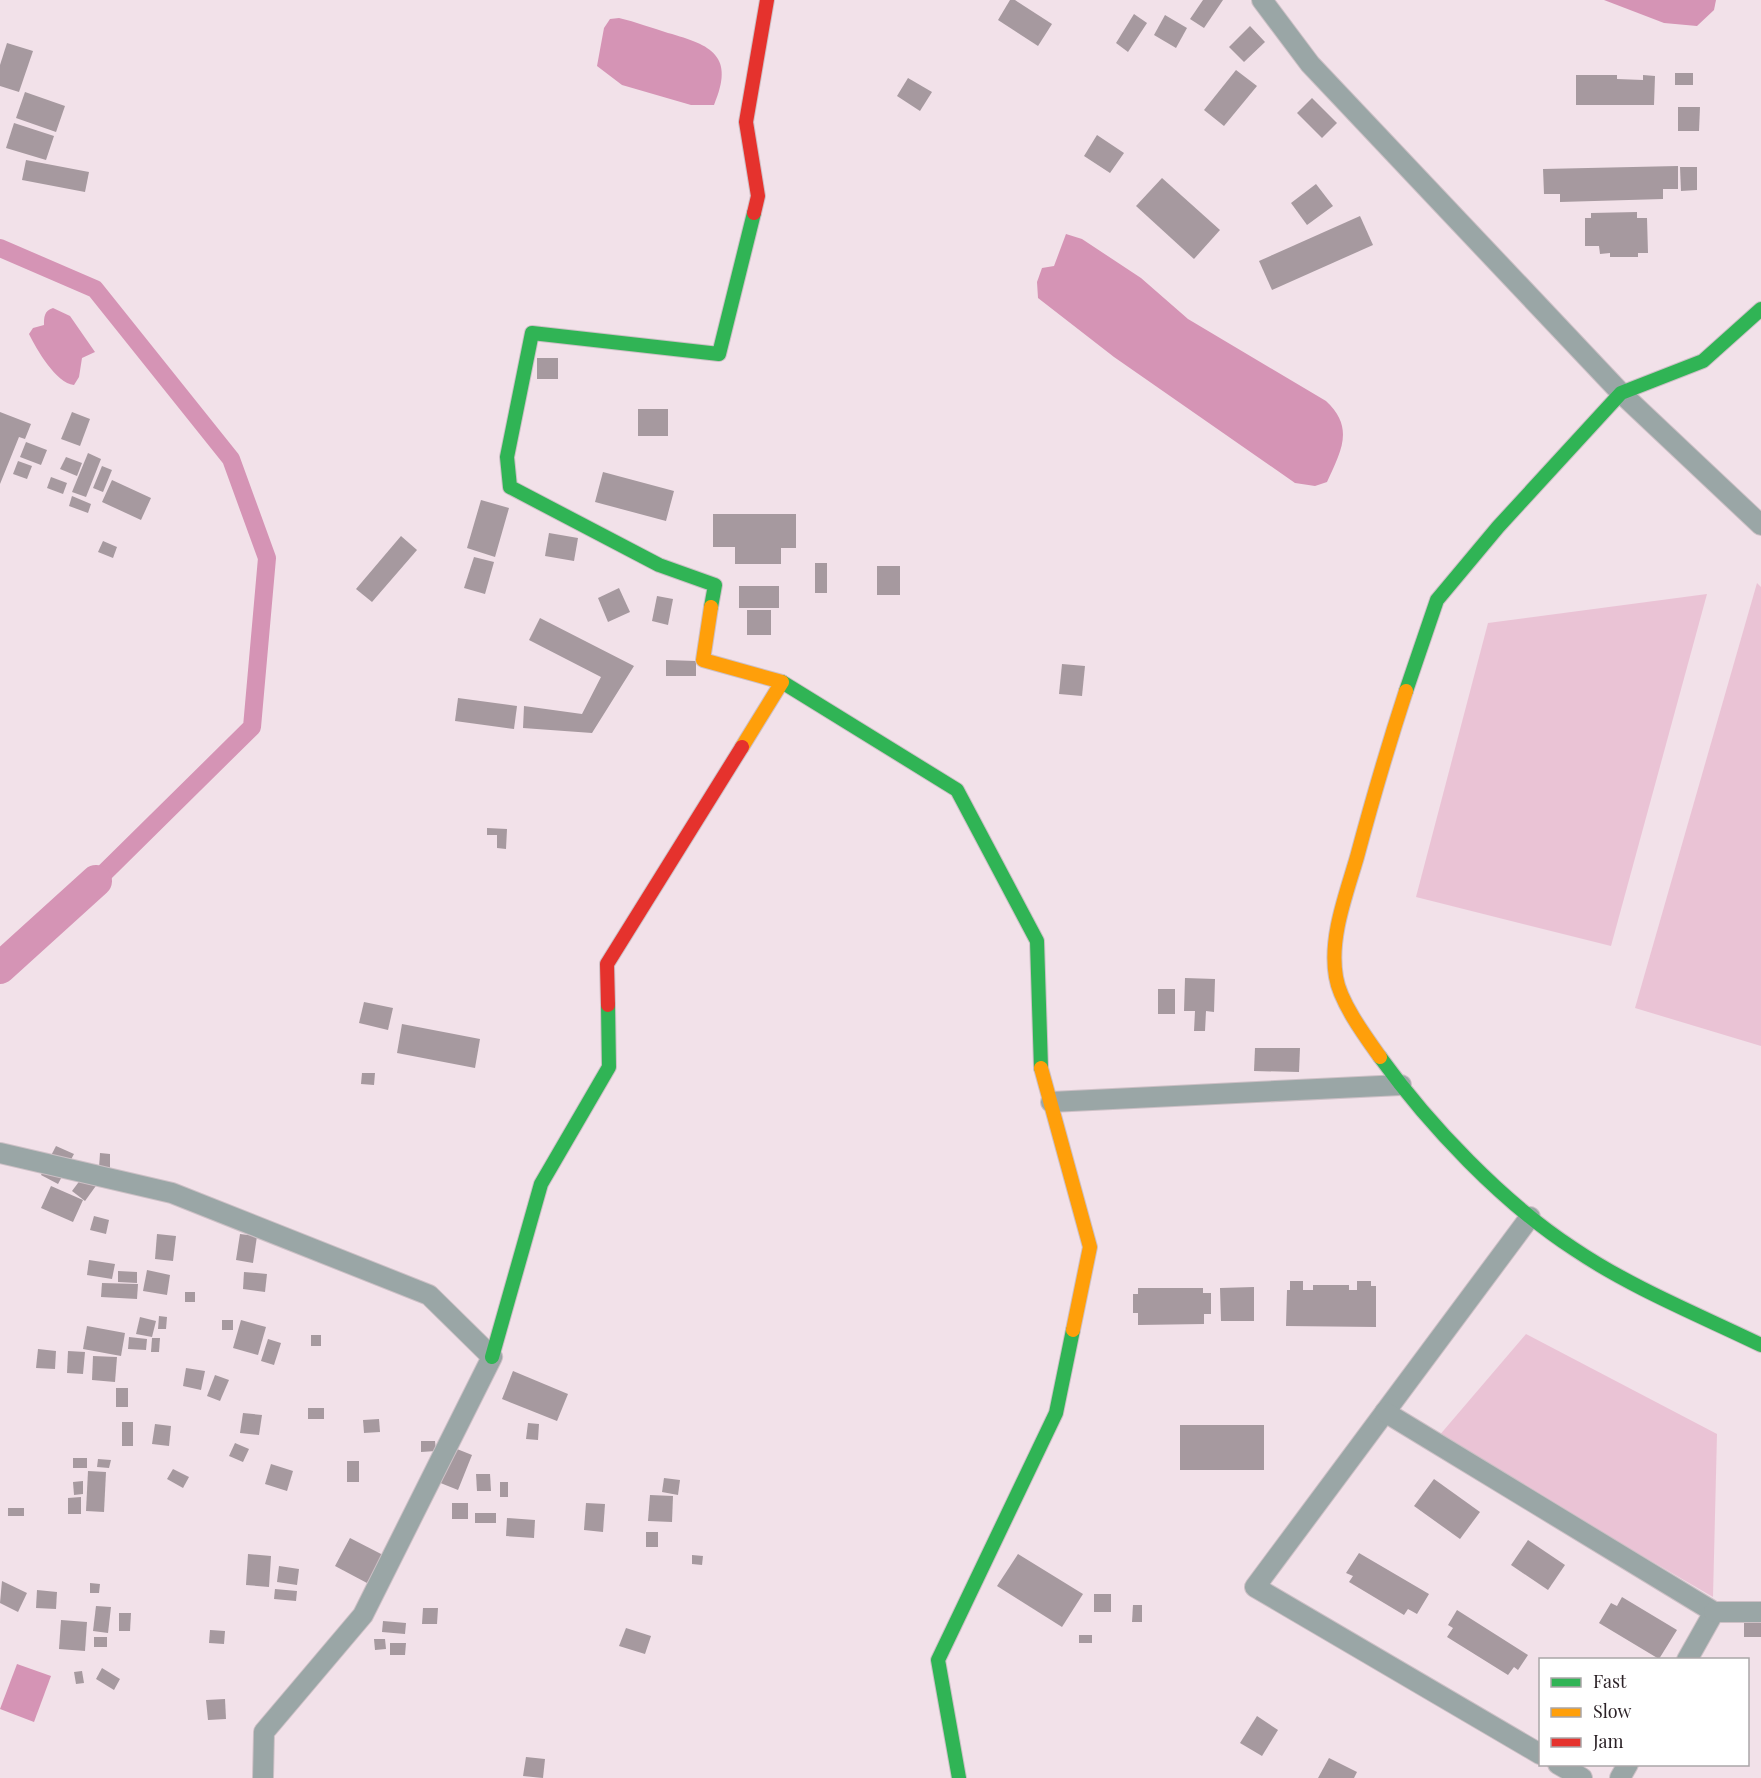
<svg xmlns="http://www.w3.org/2000/svg" width="1761" height="1778" font-family="'Playfair Display',serif">
<style>
.green{fill:#eac3d5}
.water{fill:#d594b5}
.lines{fill:none;stroke-linecap:round;stroke-linejoin:round}
.canal{stroke:#d594b5;stroke-width:18}
.river{stroke:#d594b5;stroke-width:32}
.building{fill:#a6999f}
.street-casing{stroke:#cdc0c6;stroke-width:22}
.fast-casing{stroke:#cdc0c6;stroke-width:16}
.slow-casing{stroke:#cdc0c6;stroke-width:16}
.jam-casing{stroke:#cdc0c6;stroke-width:16}
.street{stroke:#9aa6a6;stroke-width:20}
.fast{stroke:#30b455;stroke-width:14}
.slow{stroke:#ff9f0a;stroke-width:14}
.jam{stroke:#e5322d;stroke-width:14}
</style>
<rect width="100%" height="100%" fill="#f2e1e9"/>
<!-- green -->
<g class="green">
<polygon points="1757,583 1761,587 1761,1046 1635,1008"/>
<polygon points="1707,594 1611,946 1416,897 1488,623"/>
<polygon points="1526,1334 1717,1434 1713,1597 1438,1437"/>
</g>
<!-- water -->
<g class="water">
<polygon points="1604,0 1716,0 1714,10 1697,26 1664,23"/>
<path d="M619 18C636 22 652 28 668 33 712 45 735 56 714 105H691L622 85 597 66 604 28 610 19Z"/>
<path d="M1066 234 1082 239 1141 278 1188 319 1326 401C1355 428 1341 451 1327 482L1315 486 1295 483 1114 357 1038 298 1037 282 1042 268 1054 266Z"/>
<path d="M53 308 70 316 95 352 82 358 79 377 74 385C56 383 37 350 29 334L33 328 44 325C44 317 44 311 53 308Z"/>
<polygon points="17,1664 51,1676 34,1722 0,1709"/>
</g>
<g class="lines">
<!-- canal -->
<polyline class="canal" points="0,248 95,289 231,459 267,558 252,727 96,881"/>
<!-- river -->
<polyline class="river" points="0,968 96,881"/>
</g>
<!-- building -->
<g class="building">
<polygon points="1010,0 1015,0 1052,24 1038,46 998,20"/>
<polygon points="1203,0 1223,0 1204,28 1190,19"/>
<polygon points="1134,14 1147,23 1128,52 1116,43"/>
<polygon points="1165,15 1187,28 1176,48 1154,35"/>
<polygon points="1250,26 1265,42 1244,62 1229,47"/>
<polygon points="7,43 33,51 19,92 0,86 0,65"/>
<polygon points="1236,70 1257,86 1224,126 1204,110"/>
<rect x="1675" y="73" width="18" height="12"/>
<polygon points="1576,75 1617,75 1617,79 1643,80 1643,75 1655,76 1654,105 1576,105"/>
<polygon points="908,78 932,92 920,111 897,96"/>
<polygon points="25,92 65,106 56,132 16,118"/>
<polygon points="1312,98 1337,123 1322,138 1297,113"/>
<polygon points="1678,107 1700,107 1699,131 1678,131"/>
<polygon points="14,123 54,136 46,160 6,148"/>
<polygon points="1097,135 1124,153 1110,173 1084,156"/>
<polygon points="26,160 89,172 85,192 22,180"/>
<polygon points="1678,166 1678,189 1663,189 1663,199 1560,202 1560,194 1544,194 1543,169"/>
<polygon points="1680,167 1697,167 1697,190 1681,191"/>
<polygon points="1162,178 1220,230 1194,259 1136,206"/>
<polygon points="1316,184 1333,206 1307,225 1291,203"/>
<polygon points="1637,212 1637,218 1647,218 1648,253 1638,253 1638,257 1610,257 1610,253 1600,254 1599,246 1585,246 1585,218 1591,218 1591,213"/>
<polygon points="1360,216 1373,245 1272,290 1259,261"/>
<rect x="537" y="358" width="21" height="21"/>
<rect x="638" y="409" width="30" height="27"/>
<polygon points="0,412 31,424 25,439 19,437 0,484"/>
<polygon points="72,412 90,419 80,446 61,439"/>
<polygon points="26,442 47,450 41,465 20,457"/>
<polygon points="88,453 101,459 86,497 72,492"/>
<polygon points="66,457 82,463 77,476 60,469"/>
<polygon points="18,461 32,466 27,479 13,474"/>
<polygon points="102,466 112,470 103,492 93,488"/>
<polygon points="603,472 674,491 666,521 595,502"/>
<polygon points="51,477 67,483 63,494 47,488"/>
<polygon points="112,480 151,498 141,520 102,502"/>
<polygon points="72,496 91,504 88,513 69,506"/>
<polygon points="481,500 509,508 495,557 467,548"/>
<polygon points="713,514 796,514 796,548 781,548 781,564 735,564 735,547 713,547"/>
<polygon points="549,533 578,538 574,561 545,556"/>
<polygon points="401,536 417,550 372,602 356,589"/>
<polygon points="103,541 117,547 113,558 98,552"/>
<polygon points="474,557 494,562 485,594 464,588"/>
<rect x="815" y="563" width="12" height="30"/>
<rect x="877" y="566" width="23" height="29"/>
<rect x="739" y="586" width="40" height="22"/>
<polygon points="619,588 630,612 608,622 598,598"/>
<polygon points="657,596 673,599 668,625 652,621"/>
<rect x="747" y="610" width="24" height="25"/>
<polygon points="540,618 634,666 592,733 523,728 524,706 582,714 601,677 529,640"/>
<polygon points="666,660 696,661 696,676 666,676"/>
<polygon points="1062,664 1085,666 1082,696 1059,694"/>
<polygon points="458,698 517,706 514,729 455,721"/>
<polygon points="487,828 507,829 506,849 497,848 497,835 487,835"/>
<polygon points="1185,978 1215,979 1214,1012 1206,1011 1205,1031 1194,1031 1195,1011 1184,1011"/>
<rect x="1158" y="989" width="17" height="25"/>
<polygon points="364,1002 393,1008 388,1030 359,1023"/>
<polygon points="402,1024 480,1039 475,1068 397,1053"/>
<polygon points="1255,1048 1300,1048 1299,1072 1254,1071"/>
<polygon points="362,1073 375,1073 374,1085 361,1084"/>
<polygon points="56,1146 74,1154 58,1184 41,1175"/>
<polygon points="100,1153 110,1154 110,1168 99,1168"/>
<polygon points="90,1167 103,1176 85,1201 72,1191"/>
<polygon points="51,1186 83,1200 73,1222 41,1208"/>
<polygon points="94,1216 109,1220 106,1234 90,1230"/>
<polygon points="157,1234 176,1236 173,1261 155,1259"/>
<polygon points="240,1234 257,1236 253,1263 236,1260"/>
<polygon points="89,1260 115,1264 112,1279 87,1275"/>
<polygon points="147,1270 170,1275 167,1295 143,1291"/>
<polygon points="118,1271 137,1272 137,1283 118,1282"/>
<polygon points="244,1272 267,1274 265,1292 243,1289"/>
<polygon points="1290,1281 1303,1281 1303,1290 1313,1290 1313,1285 1349,1285 1349,1290 1357,1290 1357,1281 1371,1281 1371,1286 1376,1286 1376,1327 1286,1326 1287,1290 1290,1290"/>
<polygon points="102,1283 138,1284 137,1299 101,1297"/>
<polygon points="1254,1287 1254,1321 1221,1321 1220,1288"/>
<polygon points="1138,1288 1203,1288 1203,1293 1211,1293 1211,1314 1204,1314 1204,1324 1138,1325 1138,1313 1133,1313 1133,1294 1138,1294"/>
<rect x="185" y="1292" width="10" height="10"/>
<polygon points="159,1316 167,1317 166,1329 158,1329"/>
<polygon points="140,1317 156,1321 152,1337 136,1334"/>
<rect x="222" y="1320" width="11" height="10"/>
<polygon points="241,1320 266,1327 258,1355 233,1348"/>
<polygon points="87,1326 125,1333 121,1356 83,1349"/>
<rect x="311" y="1335" width="10" height="11"/>
<polygon points="129,1337 147,1339 146,1350 128,1349"/>
<polygon points="152,1338 160,1338 159,1352 151,1352"/>
<polygon points="268,1339 281,1343 274,1365 261,1361"/>
<polygon points="38,1349 56,1351 55,1369 36,1368"/>
<polygon points="68,1351 85,1352 83,1374 67,1373"/>
<polygon points="93,1356 117,1357 115,1382 92,1380"/>
<polygon points="186,1368 205,1371 201,1390 183,1386"/>
<polygon points="513,1371 568,1394 557,1421 502,1399"/>
<polygon points="215,1375 229,1380 220,1401 207,1396"/>
<rect x="116" y="1388" width="12" height="19"/>
<rect x="308" y="1408" width="16" height="11"/>
<polygon points="243,1413 262,1415 259,1435 240,1433"/>
<polygon points="379,1419 380,1432 364,1433 363,1420"/>
<rect x="122" y="1422" width="11" height="24"/>
<polygon points="528,1423 539,1424 538,1440 526,1439"/>
<polygon points="155,1424 171,1426 169,1446 152,1444"/>
<rect x="1180" y="1425" width="84" height="45"/>
<polygon points="421,1441 435,1441 436,1451 421,1452"/>
<polygon points="235,1443 249,1449 243,1462 229,1456"/>
<polygon points="452,1447 472,1455 458,1490 438,1482"/>
<rect x="73" y="1458" width="14" height="10"/>
<polygon points="98,1459 111,1460 109,1468 97,1467"/>
<rect x="347" y="1461" width="12" height="21"/>
<polygon points="271,1464 293,1471 287,1491 265,1484"/>
<polygon points="173,1469 189,1477 183,1488 167,1479"/>
<polygon points="88,1471 106,1472 104,1512 86,1511"/>
<polygon points="476,1474 490,1474 491,1491 477,1491"/>
<polygon points="664,1478 680,1480 678,1495 662,1492"/>
<polygon points="1434,1479 1480,1512 1460,1539 1414,1506"/>
<polygon points="83,1481 83,1494 74,1495 73,1482"/>
<rect x="500" y="1482" width="8" height="15"/>
<polygon points="650,1495 673,1496 672,1522 648,1521"/>
<polygon points="81,1497 81,1514 68,1514 68,1498"/>
<rect x="452" y="1503" width="16" height="16"/>
<polygon points="586,1503 605,1504 603,1532 584,1530"/>
<rect x="8" y="1508" width="16" height="8"/>
<rect x="475" y="1513" width="21" height="10"/>
<polygon points="507,1518 535,1520 534,1538 506,1536"/>
<rect x="646" y="1532" width="12" height="15"/>
<polygon points="350,1538 383,1555 367,1583 335,1566"/>
<polygon points="1528,1540 1565,1565 1548,1590 1511,1565"/>
<polygon points="1359,1553 1429,1594 1417,1614 1408,1609 1404,1615 1349,1582 1353,1576 1346,1573"/>
<polygon points="248,1554 271,1556 269,1587 246,1585"/>
<polygon points="1018,1554 1083,1594 1062,1627 997,1586"/>
<polygon points="692,1555 703,1556 702,1565 692,1564"/>
<polygon points="279,1566 299,1569 297,1585 277,1582"/>
<polygon points="2,1581 27,1593 18,1612 0,1603"/>
<polygon points="90,1583 100,1584 99,1593 90,1593"/>
<polygon points="275,1589 297,1591 296,1601 274,1599"/>
<polygon points="37,1590 57,1592 56,1609 36,1608"/>
<rect x="1094" y="1594" width="17" height="18"/>
<polygon points="1622,1597 1677,1630 1659,1659 1599,1623 1611,1603 1617,1606"/>
<polygon points="1133,1605 1142,1605 1142,1622 1132,1622"/>
<polygon points="96,1606 111,1607 108,1633 93,1631"/>
<polygon points="423,1608 438,1608 437,1624 422,1624"/>
<polygon points="1457,1610 1528,1655 1518,1670 1514,1667 1508,1675 1447,1637 1453,1628 1448,1625"/>
<polygon points="119,1613 131,1613 130,1631 119,1631"/>
<rect x="1744" y="1618" width="17" height="19"/>
<polygon points="61,1620 87,1622 85,1651 59,1649"/>
<polygon points="383,1621 406,1623 405,1634 382,1632"/>
<polygon points="626,1628 651,1636 645,1654 619,1646"/>
<polygon points="210,1630 225,1631 224,1644 209,1643"/>
<rect x="1079" y="1635" width="13" height="8"/>
<rect x="94" y="1637" width="13" height="10"/>
<polygon points="374,1639 385,1639 386,1649 375,1650"/>
<polygon points="390,1643 406,1643 405,1655 390,1655"/>
<polygon points="102,1668 120,1679 114,1690 96,1679"/>
<polygon points="82,1671 84,1683 76,1684 74,1672"/>
<polygon points="225,1699 226,1719 208,1720 206,1700"/>
<polygon points="1257,1716 1278,1730 1262,1756 1240,1743"/>
<polygon points="526,1757 545,1759 543,1778 523,1776"/>
<polygon points="1329,1758 1357,1772 1354,1778 1318,1778"/>
</g>
<g class="lines">
<defs>
<g id="street">
<polyline points="1262,0 1310,64 1621,393 1761,525"/>
<polyline points="1051,1102 1401,1085"/>
<polyline points="0,1153 172,1193 429,1295 492,1357 363,1615 264,1732 263,1778"/>
<polyline points="1530,1217 1255,1587 1540,1754"/>
<polyline points="1385,1412 1714,1612 1687,1660"/>
<polyline points="1714,1612 1761,1612"/>
<polyline points="1558,1764 1582,1778"/>
<polyline points="1620,1778 1628,1764"/>
</g>
<g id="fast">
<polyline points="711,607 715,585 659,565 510,487 507,457 532,333 719,354 754,213"/>
<polyline points="782,682 957,790 1037,941 1041,1068"/>
<polyline points="1406,691 1437,600 1498,527 1621,393 1703,361 1761,309"/>
<path d="M1380 1057C1429 1125 1503 1203 1574 1249 1632 1288 1699 1315 1761 1345"/>
<polyline points="492,1357 541,1184 609,1067 608,1005"/>
<polyline points="959,1778 938,1660 1056,1413 1073,1330"/>
</g>
<g id="slow">
<polyline points="711,607 703,660 782,682 742,747"/>
<path d="M1380 1057C1365 1036 1340 1002 1336 977 1329 938 1346 895 1357 857 1372 801 1388 746 1406 691"/>
<polyline points="1041,1068 1090,1247 1073,1330"/>
</g>
<g id="jam">
<polyline points="754,213 758,196 746,122 767,0"/>
<polyline points="608,1005 607,964 742,747"/>
</g>
</defs>
<!-- street casing -->
<use href="#street" class="street-casing"/>
<!-- fast casing -->
<use href="#fast" class="fast-casing"/>
<!-- slow casing -->
<use href="#slow" class="slow-casing"/>
<!-- jam casing -->
<use href="#jam" class="jam-casing"/>
<!-- street -->
<use href="#street" class="street"/>
<!-- fast -->
<use href="#fast" class="fast"/>
<!-- slow -->
<use href="#slow" class="slow"/>
<!-- jam -->
<use href="#jam" class="jam"/>
</g>
<!-- legend -->
<rect x="1539" y="1658" width="210" height="108" fill="#ffffff" stroke="#aaa6a8" stroke-width="1.5"/>
<rect x="1551" y="1678" width="30" height="9" fill="#30b455" stroke="#aaa6a8" stroke-width="1.5"/>
<text x="1593" y="1688" font-size="18" fill="#2b2126">Fast</text>
<rect x="1551" y="1708" width="30" height="9" fill="#ff9f0a" stroke="#aaa6a8" stroke-width="1.5"/>
<text x="1593" y="1718" font-size="18" fill="#2b2126">Slow</text>
<rect x="1551" y="1738" width="30" height="9" fill="#e5322d" stroke="#aaa6a8" stroke-width="1.5"/>
<text x="1593" y="1748" font-size="18" fill="#2b2126">Jam</text>
</svg>
